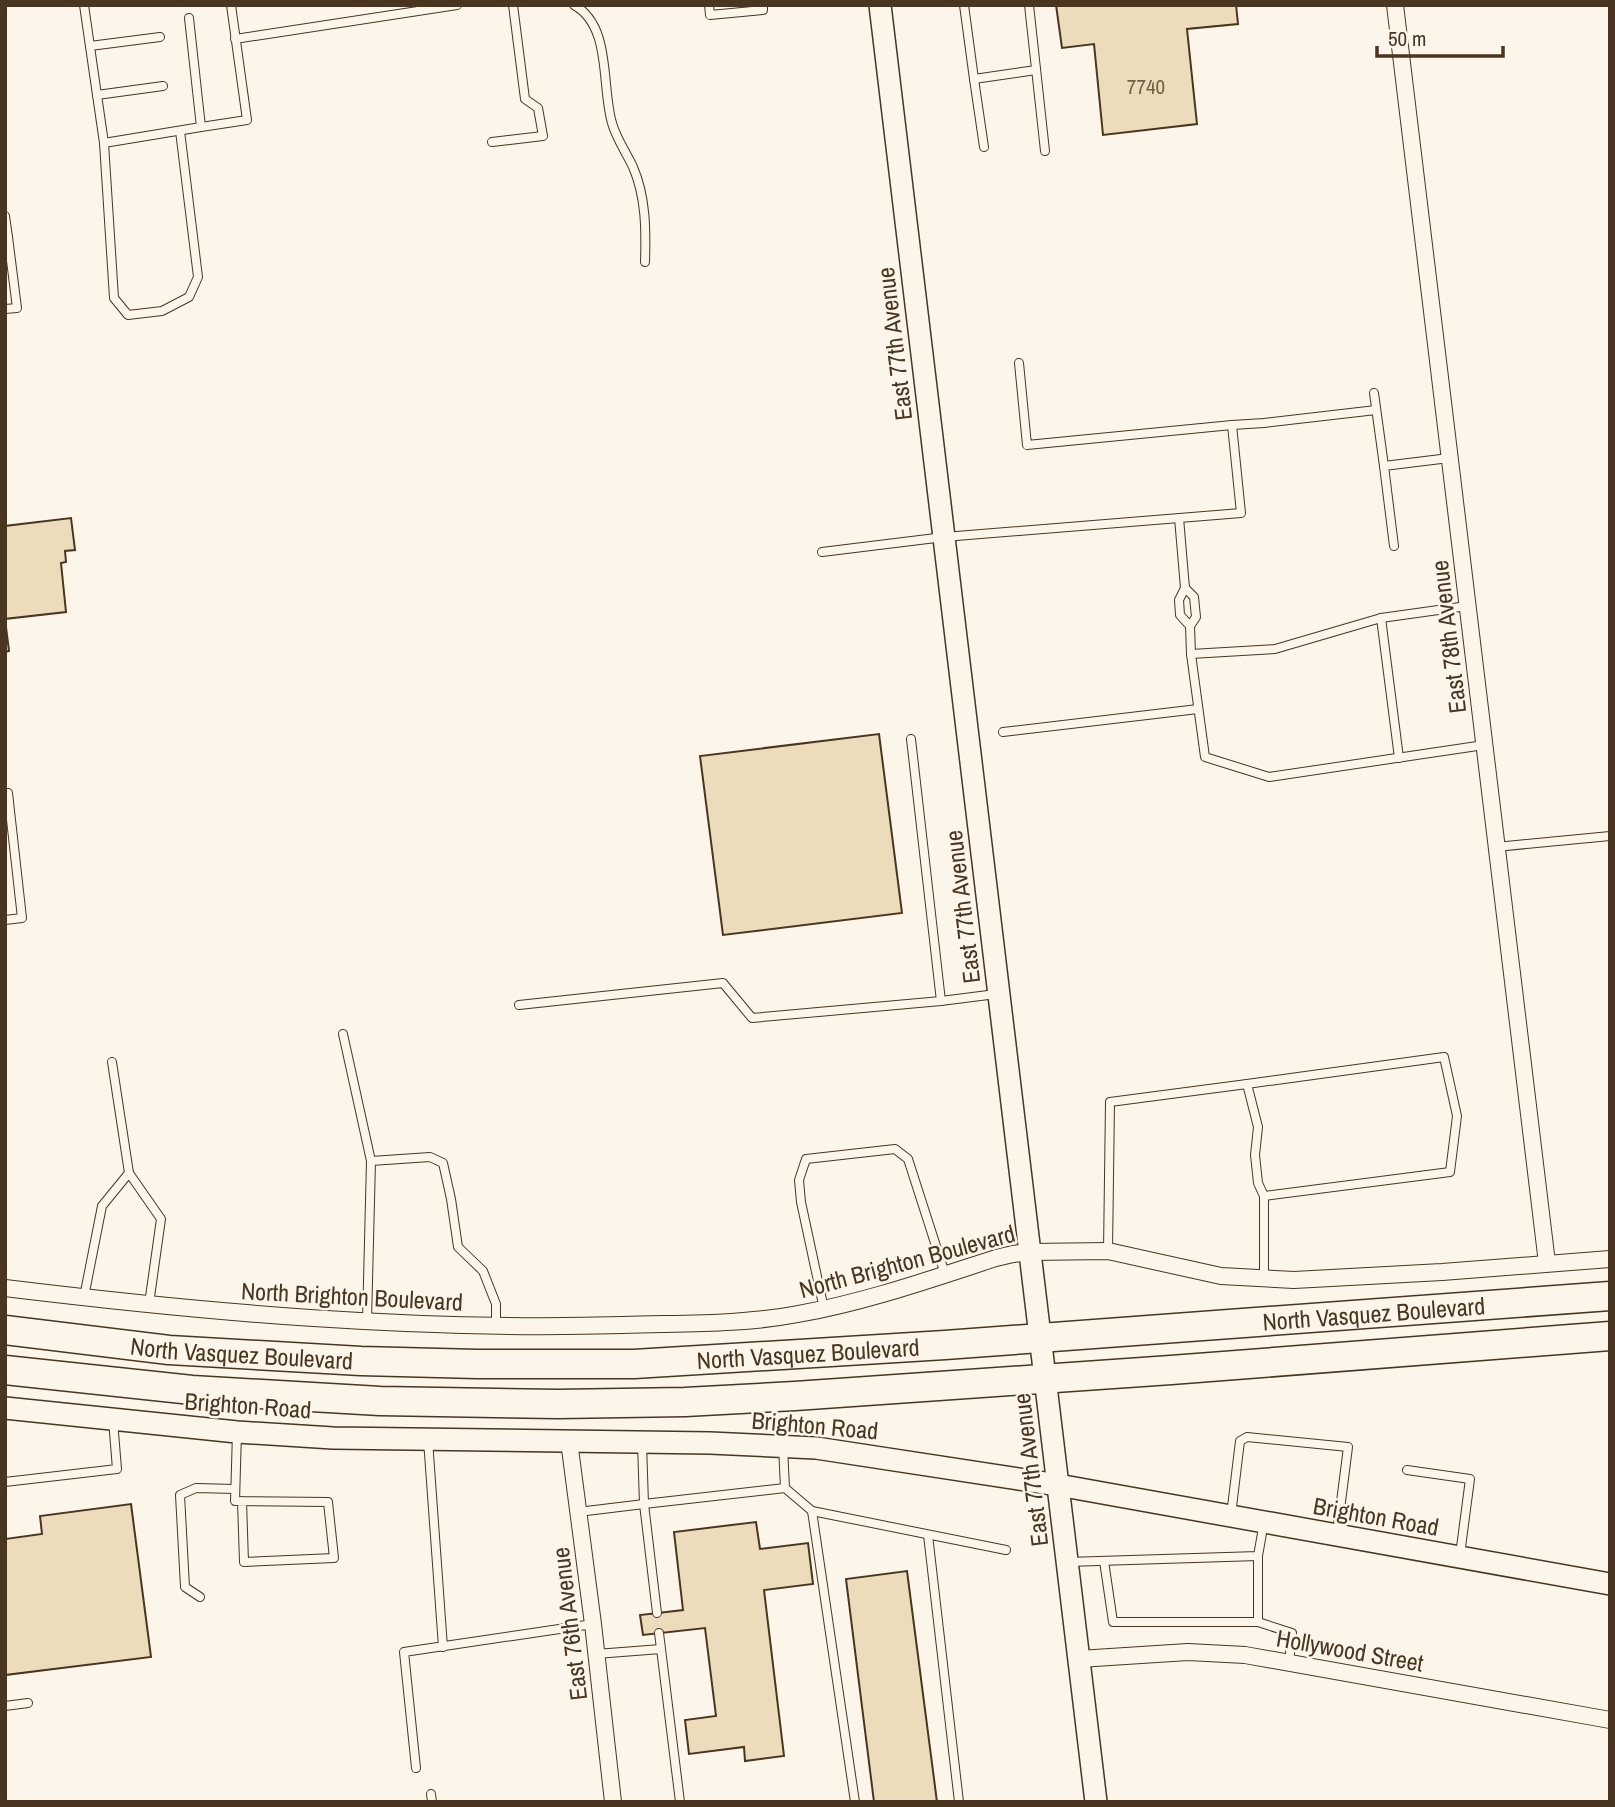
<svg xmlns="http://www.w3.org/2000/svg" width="1615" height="1807" font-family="'Archivo Narrow',sans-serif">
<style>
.building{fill:#ecdcbc;stroke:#4a3520;stroke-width:2}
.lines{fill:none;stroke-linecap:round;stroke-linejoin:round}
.lane-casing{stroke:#4a3520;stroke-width:10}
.street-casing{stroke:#4a3520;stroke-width:18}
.secondary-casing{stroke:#4a3520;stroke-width:24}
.highway-casing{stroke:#4a3520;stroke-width:31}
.lane{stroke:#fbf6e9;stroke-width:8}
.street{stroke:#fbf6e9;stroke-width:16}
.secondary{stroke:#fbf6e9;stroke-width:21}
.highway{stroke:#fbf6e9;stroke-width:28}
.labels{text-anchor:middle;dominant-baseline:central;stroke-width:5;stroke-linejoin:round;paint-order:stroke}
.number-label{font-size:21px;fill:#725f47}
.street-label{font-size:24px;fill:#4a3520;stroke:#fbf6e9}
</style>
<rect width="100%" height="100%" fill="#fbf6e9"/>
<!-- building -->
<g class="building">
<polygon points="1056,5 1236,5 1238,24 1187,29 1197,124 1103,135 1094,44 1062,48"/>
<polygon points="71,518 75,550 65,551 66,562 61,563 66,612 5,619 9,651 5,652 5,526"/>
<polygon points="879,734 902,913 723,935 700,756"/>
<polygon points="131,1504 151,1657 5,1675 5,1539 42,1534 40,1516"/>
<polygon points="756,1522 760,1549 808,1543 813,1584 764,1590 784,1756 745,1761 744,1747 689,1754 685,1720 716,1716 705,1628 643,1635 640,1615 683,1610 674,1532"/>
<polygon points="907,1571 937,1802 874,1802 846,1579"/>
</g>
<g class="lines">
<defs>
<g id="lane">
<polyline points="84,5 97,95 163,86"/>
<path d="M574 5C612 26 601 86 612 123 616 138 626 152 633 167 646 197 646 230 645 262"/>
<polyline points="709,5 710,15 763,10 763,5"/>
<polyline points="964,5 974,79 1036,70"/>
<polyline points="1029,5 1045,151"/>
<polyline points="235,39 457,5"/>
<polyline points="90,46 160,37"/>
<polyline points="974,79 984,147"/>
<polyline points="97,95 104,143 201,127 189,18"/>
<polyline points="201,127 247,120 231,5"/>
<polyline points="492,142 543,136 538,108 525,99 513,5"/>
<polyline points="104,143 114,298 128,315 162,311 189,297 198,277 180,131"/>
<polyline points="5,216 8,237 5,237"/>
<polyline points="5,309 17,308 8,237"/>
<polyline points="1019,363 1027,445 1232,425"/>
<polyline points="1374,393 1384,466"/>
<polyline points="1179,518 1185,588 1179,600 1180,615 1190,626"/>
<polyline points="1394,546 1384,466 1449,458"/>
<polyline points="822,552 944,537 1241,513 1232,425 1264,423 1376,410"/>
<polyline points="1185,588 1194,597 1196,617 1190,626 1191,654"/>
<polyline points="1467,606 1381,618 1275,649 1191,654 1205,757 1269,777 1484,745"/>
<polyline points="1381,618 1399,758"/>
<polyline points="1003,732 1198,709"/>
<polyline points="911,739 941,1001 996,994"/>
<polyline points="1496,847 1610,836"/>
<polyline points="5,920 22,918 8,793"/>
<polyline points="519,1005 723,983 752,1018 941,1001"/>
<polyline points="343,1034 371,1161 367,1321"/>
<polygon points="1444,1057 1457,1116 1450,1172 1264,1196 1258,1183 1255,1155 1258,1127 1247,1084"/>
<polyline points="112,1062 129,1173"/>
<polyline points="371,1161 430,1157 443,1163 451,1199 458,1247 483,1271 496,1304 496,1325"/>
<polyline points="1264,1196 1264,1278"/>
<polyline points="1108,1251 1110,1102 1247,1084"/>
<polyline points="84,1297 102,1206 129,1173 161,1219 149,1304"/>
<polyline points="824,1309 801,1202 799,1180 806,1159 895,1149 908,1159 945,1274"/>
<polyline points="237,1432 235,1501 328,1502 334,1558 244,1562 242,1501"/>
<polyline points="428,1440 443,1647"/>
<polyline points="642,1443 644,1504 785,1488"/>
<polyline points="783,1446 785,1488 812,1511 855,1802"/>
<polyline points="1407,1470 1470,1479 1460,1555"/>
<polyline points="5,1482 117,1469 113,1420"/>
<polyline points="812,1511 1006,1550"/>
<polyline points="578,1512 644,1504 657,1613"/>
<polyline points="1231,1515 1240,1441 1247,1437 1348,1447 1337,1533"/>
<polyline points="928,1535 959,1802"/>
<polyline points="1104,1561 1113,1622 1258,1622 1258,1556"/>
<polyline points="1067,1562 1258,1556 1264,1522"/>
<polyline points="200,1597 185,1587 180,1495 196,1488 235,1489"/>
<polyline points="1258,1622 1292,1633 1289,1663"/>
<polyline points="659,1633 661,1649"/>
<polyline points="596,1654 661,1649 680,1802"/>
<polyline points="5,1706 28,1703"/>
<polyline points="416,1768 404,1652 593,1624"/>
<polyline points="431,1794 432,1802"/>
</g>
<g id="street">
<polyline points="1395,5 1547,1263"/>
<path d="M5 1288C210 1313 417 1331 623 1325 681 1323 741 1325 798 1314 866 1302 931 1279 996 1258L1013 1254 1030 1252 1108 1251 1221 1276 1294 1280 1442 1272 1610 1259"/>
<polyline points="569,1441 593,1624 613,1802"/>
<polyline points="1079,1659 1188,1652 1245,1655 1610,1720"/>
</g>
<g id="secondary">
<polyline points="880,5 1096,1802"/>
<polyline points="5,1408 237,1432 333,1438 710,1443 816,1448 1058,1485 1610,1584"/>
</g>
<g id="highway">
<path id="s1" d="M5 1330 169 1350 361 1361 477 1364H634L945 1345 1610 1296"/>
<polyline points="5,1370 192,1390 380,1401 558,1404 685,1402 795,1396 1171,1370 1610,1336"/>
</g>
</defs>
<!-- lane casing -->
<use href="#lane" class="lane-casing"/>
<!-- street casing -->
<use href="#street" class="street-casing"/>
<!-- secondary casing -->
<use href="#secondary" class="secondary-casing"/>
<!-- highway casing -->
<use href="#highway" class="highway-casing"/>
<!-- lane -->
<use href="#lane" class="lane"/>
<!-- street -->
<use href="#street" class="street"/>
<!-- secondary -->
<use href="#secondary" class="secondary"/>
<!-- highway -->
<use href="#highway" class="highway"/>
</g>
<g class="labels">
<!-- number labels -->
<g class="number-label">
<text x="1146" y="86">7740</text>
</g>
<!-- street labels -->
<g class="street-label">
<text transform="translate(894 344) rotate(-97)">East 77th Avenue</text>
<text transform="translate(1448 637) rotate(-97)">East 78th Avenue</text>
<text transform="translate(962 907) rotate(-97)">East 77th Avenue</text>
<text transform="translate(907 1261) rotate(-15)">North Brighton Boulevard</text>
<text transform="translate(352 1296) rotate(3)">North Brighton Boulevard</text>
<text stroke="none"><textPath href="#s1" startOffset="1372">North Vasquez Boulevard</textPath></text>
<text stroke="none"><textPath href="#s1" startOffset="238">North Vasquez Boulevard</textPath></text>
<text stroke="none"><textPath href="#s1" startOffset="805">North Vasquez Boulevard</textPath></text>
<text transform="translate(248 1405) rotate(4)">Brighton Road</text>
<text transform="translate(815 1425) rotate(5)">Brighton Road</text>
<text transform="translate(1030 1470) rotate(-97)">East 77th Avenue</text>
<text transform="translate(1376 1516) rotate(10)">Brighton Road</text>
<text transform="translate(569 1624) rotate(-97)">East 76th Avenue</text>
<text transform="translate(1350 1650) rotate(10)">Hollywood Street</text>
</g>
</g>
<!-- border -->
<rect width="1615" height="1807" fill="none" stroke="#4a3520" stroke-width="14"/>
<!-- scale -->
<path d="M1377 46v10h126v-10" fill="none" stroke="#4a3520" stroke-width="3.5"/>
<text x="1388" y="46" font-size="21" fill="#4a3520" stroke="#fbf6e9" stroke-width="5" paint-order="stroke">50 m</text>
</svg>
